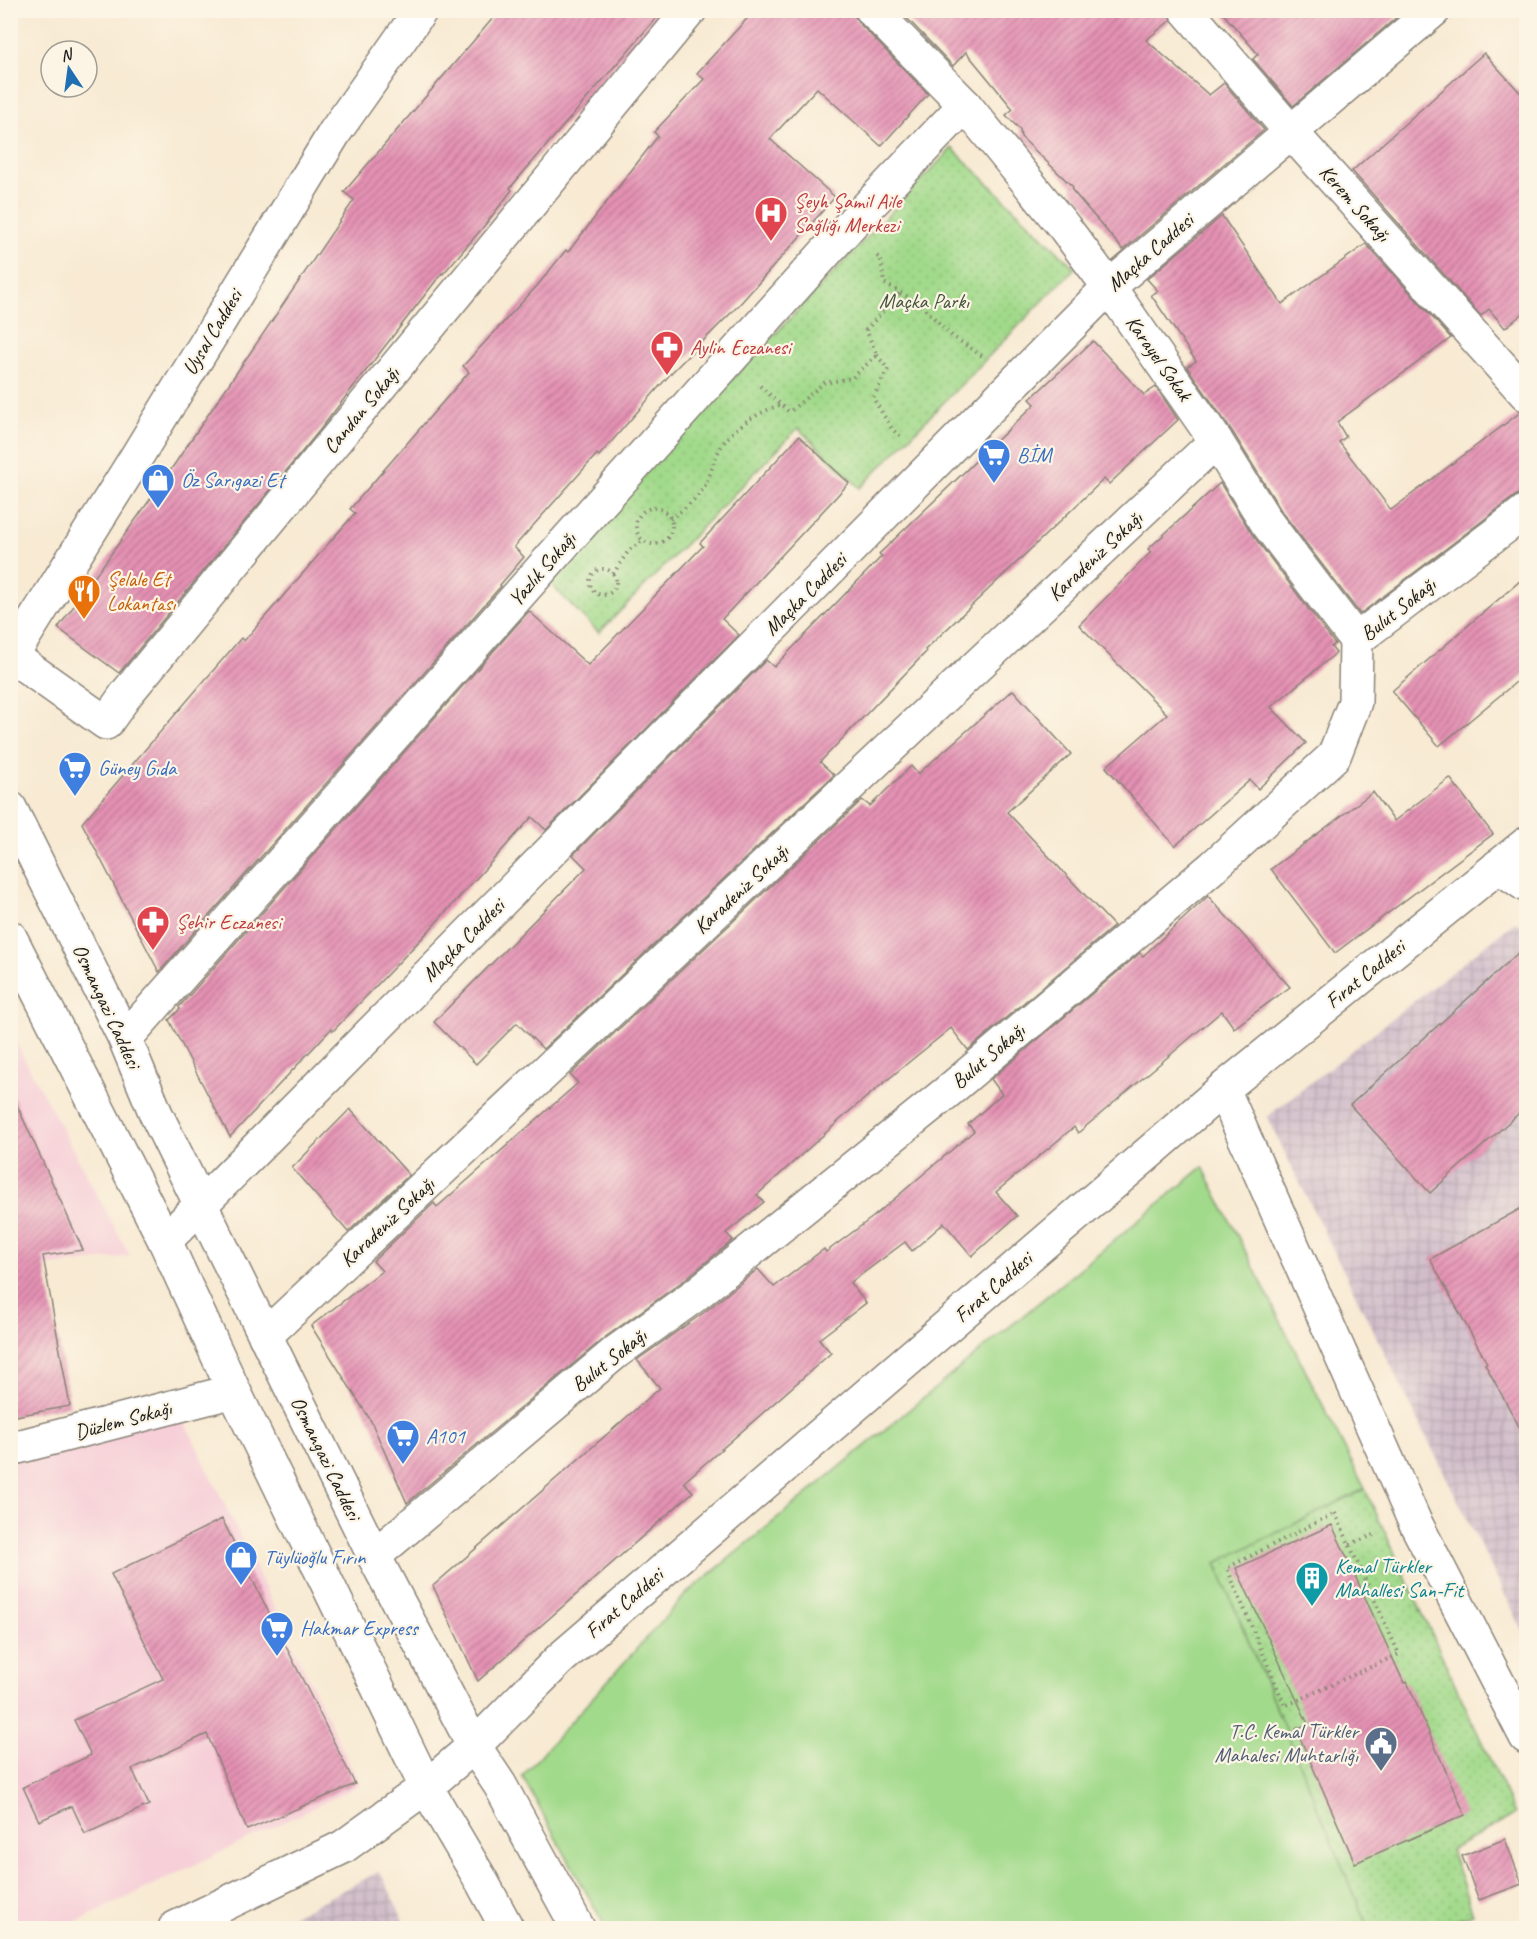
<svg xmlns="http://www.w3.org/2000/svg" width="1537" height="1939" font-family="Caveat,sans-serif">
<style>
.built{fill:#f6cfd8}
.industrial{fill:url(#industrial-grid)}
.green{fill:#a2da8b;stroke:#5f7b54;stroke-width:1.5}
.park{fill:url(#park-dots);stroke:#5f7b54;stroke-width:1.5}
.building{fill:url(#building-hatch)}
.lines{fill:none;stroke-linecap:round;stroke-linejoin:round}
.minor-casing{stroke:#8a8378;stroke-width:36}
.major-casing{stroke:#8a8378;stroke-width:36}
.path{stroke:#8a8378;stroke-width:4;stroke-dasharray:1.5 4.5;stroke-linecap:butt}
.minor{stroke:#fff;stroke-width:33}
.major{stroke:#fff;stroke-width:33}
.labels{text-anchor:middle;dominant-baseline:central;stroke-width:4.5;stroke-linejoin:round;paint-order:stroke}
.health-label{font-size:21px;fill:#be3a42;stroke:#fcf5e5;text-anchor:start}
.street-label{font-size:21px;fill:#1c1c1c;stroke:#fcf5e5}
.park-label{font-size:21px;fill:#44553d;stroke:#fcf5e5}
.shop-label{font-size:21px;fill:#366cbe;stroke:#fcf5e5;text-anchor:start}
.food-label{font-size:21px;fill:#c56008;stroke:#fcf5e5;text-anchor:start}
.culture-label{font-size:21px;fill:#0d838f;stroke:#fcf5e5;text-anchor:start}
.service-label{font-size:21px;fill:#4e5e75;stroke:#fcf5e5;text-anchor:end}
</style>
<defs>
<pattern id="industrial-grid" width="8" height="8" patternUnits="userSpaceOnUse" patternTransform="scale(1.5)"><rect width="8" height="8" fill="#d1bdca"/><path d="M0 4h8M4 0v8" fill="none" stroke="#b3a2ad"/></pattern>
<pattern id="park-dots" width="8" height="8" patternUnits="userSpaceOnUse" patternTransform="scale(1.5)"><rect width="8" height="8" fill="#a2da8b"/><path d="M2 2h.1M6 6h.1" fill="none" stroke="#8bba77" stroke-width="1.8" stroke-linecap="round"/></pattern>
<pattern id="building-hatch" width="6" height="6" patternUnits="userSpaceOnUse" patternTransform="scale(1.5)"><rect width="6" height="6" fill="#e592b4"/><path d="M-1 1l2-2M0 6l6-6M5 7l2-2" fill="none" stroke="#b97692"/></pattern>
</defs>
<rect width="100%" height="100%" fill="#fcf5e5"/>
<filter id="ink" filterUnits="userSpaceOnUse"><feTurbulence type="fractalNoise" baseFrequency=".0167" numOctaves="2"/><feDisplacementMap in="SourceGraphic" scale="12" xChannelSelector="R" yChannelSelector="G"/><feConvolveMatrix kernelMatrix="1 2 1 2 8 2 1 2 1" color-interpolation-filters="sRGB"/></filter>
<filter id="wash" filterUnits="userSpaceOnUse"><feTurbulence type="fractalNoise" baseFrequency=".008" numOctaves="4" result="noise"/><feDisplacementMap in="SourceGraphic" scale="24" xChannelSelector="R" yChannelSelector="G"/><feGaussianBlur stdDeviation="1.35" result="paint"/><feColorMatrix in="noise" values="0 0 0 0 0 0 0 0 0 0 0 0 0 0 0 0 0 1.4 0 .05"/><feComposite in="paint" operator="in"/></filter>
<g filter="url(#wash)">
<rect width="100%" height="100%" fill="#f8ead3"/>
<!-- built -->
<g class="built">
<polygon points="10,1032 130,1256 11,1271"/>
<polygon points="170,1391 360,1785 64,1928 11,1928 10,1432"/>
</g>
<!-- industrial -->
<g class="industrial">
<polygon points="1515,922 1526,929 1526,1637 1267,1117"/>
<polygon points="380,1871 407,1928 270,1928"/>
</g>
<!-- green -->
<polygon class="green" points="1203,1167 1365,1489 1216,1563 1368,1928 606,1928 522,1776 686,1594"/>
<!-- park -->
<g class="park">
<polygon points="952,148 1075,268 860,488 798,428 599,633 544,577"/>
<polygon points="1365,1489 1515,1814 1451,1850 1473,1914 1431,1928 1368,1928 1216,1563"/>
</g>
<g id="blocks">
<!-- building -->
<g class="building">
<polygon points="500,10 663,10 510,188 512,190 485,225 443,274 442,273 319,431 119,673 58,628 159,487 354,200 344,192"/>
<polygon points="755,10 854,10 854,15 859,23 928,94 881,146 817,88 770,139 835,197 739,305 672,372 599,456 597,454 514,547 524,557 500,585 501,586 159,972 82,823 241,638 244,641 355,513 350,509 469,372 463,366 537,286 566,250 568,252 658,136 654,132 704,79 697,73"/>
<polygon points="899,10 1168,10 1171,20 1146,40 1209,95 1224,83 1264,130 1123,250 1072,190 1073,187 1021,137 1020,130 1006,115 1013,109 966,52 953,66"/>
<polygon points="1220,10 1405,10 1293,106 1253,59 1258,54"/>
<polygon points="1484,53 1527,100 1527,310 1505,328 1489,309 1481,316 1352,171"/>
<polygon points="1222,216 1282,304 1366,244 1451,338 1337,422 1346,437 1339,442 1391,510 1521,412 1527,412 1527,490 1515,496 1360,614 1282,512 1232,431 1187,367 1196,361 1151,295 1158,291 1147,279"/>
<polygon points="1093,341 1144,395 1156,387 1178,420 1109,484 1104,479 925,650 926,652 820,762 834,775 543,1049 517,1023 476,1064 434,1022 586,868 573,855 766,660 774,667 882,556 879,554 1035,404 1030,399"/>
<polygon points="799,436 849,483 722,619 739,635 546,830 532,817 423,937 333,1031 331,1029 230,1137 169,1020 180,1009 179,1007 529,611 588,665 703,546 700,543"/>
<polygon points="1220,483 1252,534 1335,644 1331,647 1336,653 1271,707 1306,743 1258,789 1250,780 1175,846 1106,767 1167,714 1079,625 1151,552 1148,549"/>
<polygon points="1527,575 1527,673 1439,746 1392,691"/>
<polygon points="1013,690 1071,754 1007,812 1114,926 968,1050 951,1028 909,1062 851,1110 757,1195 764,1202 726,1233 733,1240 683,1281 604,1338 407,1503 371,1421 311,1326 382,1271 373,1261 434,1203 437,1207 578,1083 570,1075 862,800 870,806 911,766 918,774"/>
<polygon points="1450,778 1493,834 1335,953 1271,869 1373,792 1394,821"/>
<polygon points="1208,896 1290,987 1234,1028 1222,1011 1078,1133 1074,1127 996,1192 1017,1216 972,1256 944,1223 912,1251 905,1242 850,1283 866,1303 819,1339 831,1353 684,1482 693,1492 478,1681 433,1586 660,1388 637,1360 706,1311 758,1269 774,1287 824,1249 826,1252 873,1217 974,1131 968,1124 1002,1094 991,1079 1140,953 1143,956"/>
<polygon points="1527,945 1527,1106 1430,1193 1350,1105"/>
<polygon points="10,1090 83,1250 43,1256 70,1406 10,1417"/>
<polygon points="350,1109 409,1175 348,1232 292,1168"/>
<polygon points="1527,1205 1527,1441 1485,1364 1487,1363 1430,1259"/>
<polygon points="222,1519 355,1784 247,1830 207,1734 132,1769 149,1805 85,1834 72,1806 39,1821 23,1787 91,1755 74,1720 163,1679 111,1574"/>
<polygon points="1332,1525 1404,1683 1407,1682 1465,1815 1355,1863 1296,1729 1308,1724 1236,1568"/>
<polygon points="1505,1839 1522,1884 1479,1900 1462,1856"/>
</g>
</g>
</g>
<g filter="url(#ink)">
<use href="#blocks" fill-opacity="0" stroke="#8a8378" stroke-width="1.5"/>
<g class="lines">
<defs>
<g id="minor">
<polyline points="872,10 965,105 1065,228 1109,287 1216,441 1267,523 1356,640"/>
<polyline points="1186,10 1291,132 1526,394"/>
<polyline points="13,657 106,723 127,693 690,10"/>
<polyline points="10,659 134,461 335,132 421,10"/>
<polyline points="1498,866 1526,885"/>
<polyline points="125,1039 568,539 853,222 965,105"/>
<polyline points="1223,1089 1414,1520 1526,1737"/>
<polyline points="165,1241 1109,287 1434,10"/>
<polyline points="265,1336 1216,441"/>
<polyline points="10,1449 234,1391"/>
<polyline points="374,1556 616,1352 694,1296 946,1093 1214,866 1334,756 1355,702 1356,640 1526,511"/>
<polyline points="474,1746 560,1659 1223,1089 1526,844"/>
</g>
<g id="major">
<polyline points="10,808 125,1039 156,1114 374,1556 474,1746 500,1785 578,1928"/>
<polyline points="10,937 165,1241 234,1391 426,1787 481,1880 507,1928"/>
<polyline points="175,1928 343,1847 426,1787 474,1746"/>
</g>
</defs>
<!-- minor casing -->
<use href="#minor" class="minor-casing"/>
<!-- major casing -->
<use href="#major" class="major-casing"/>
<!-- path -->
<g class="path">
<polyline points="877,256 881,260 884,283 920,304 952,336 984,357"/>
<polyline points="877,355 888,369 873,398 892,429 902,438"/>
<polyline points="760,386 789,412 824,383 852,378 877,355 866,330 900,293"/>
<circle cx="654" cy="526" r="18"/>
<path d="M670 519C684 509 702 496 708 479 713 465 716 453 725 441 739 423 759 413 779 405"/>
<circle cx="603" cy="582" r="13"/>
<polyline points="613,574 629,550 643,541"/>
<polygon points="1335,1513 1399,1654 1285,1706 1227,1568"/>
<polyline points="1350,1544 1377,1534"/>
</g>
<!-- minor -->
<use href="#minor" class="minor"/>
<!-- major -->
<use href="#major" class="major"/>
</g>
</g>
<!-- icons -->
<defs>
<symbol id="hospital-pin" viewBox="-11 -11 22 30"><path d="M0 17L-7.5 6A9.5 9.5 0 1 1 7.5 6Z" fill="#e0444e" stroke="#fcf5e5"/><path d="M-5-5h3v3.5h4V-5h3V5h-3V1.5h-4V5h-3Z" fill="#fff"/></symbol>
<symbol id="pharmacy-pin" viewBox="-11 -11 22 30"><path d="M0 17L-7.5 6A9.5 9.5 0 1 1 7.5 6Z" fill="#e0444e" stroke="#fcf5e5"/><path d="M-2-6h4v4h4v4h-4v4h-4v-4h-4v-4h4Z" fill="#fff"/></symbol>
<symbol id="supermarket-pin" viewBox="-11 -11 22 30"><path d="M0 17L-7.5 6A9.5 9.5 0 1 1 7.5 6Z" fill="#3f7fe0" stroke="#fcf5e5"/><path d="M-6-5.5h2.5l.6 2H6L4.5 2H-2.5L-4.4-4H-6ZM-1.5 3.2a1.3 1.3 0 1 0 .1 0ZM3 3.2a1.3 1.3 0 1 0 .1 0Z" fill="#fff"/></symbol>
<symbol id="shop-pin" viewBox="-11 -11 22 30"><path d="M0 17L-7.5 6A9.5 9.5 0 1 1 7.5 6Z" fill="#3f7fe0" stroke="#fcf5e5"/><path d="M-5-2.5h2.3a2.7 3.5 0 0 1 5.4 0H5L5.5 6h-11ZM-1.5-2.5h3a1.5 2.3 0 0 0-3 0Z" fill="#fff"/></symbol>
<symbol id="restaurant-pin" viewBox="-11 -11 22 30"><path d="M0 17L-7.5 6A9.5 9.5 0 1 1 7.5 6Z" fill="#e8710a" stroke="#fcf5e5"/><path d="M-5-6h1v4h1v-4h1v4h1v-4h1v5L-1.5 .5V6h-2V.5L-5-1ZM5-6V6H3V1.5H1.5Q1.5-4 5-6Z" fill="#fff"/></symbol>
<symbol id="building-pin" viewBox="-11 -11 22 30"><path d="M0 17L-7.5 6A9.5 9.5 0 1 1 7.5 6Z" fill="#0f9aa8" stroke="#fcf5e5"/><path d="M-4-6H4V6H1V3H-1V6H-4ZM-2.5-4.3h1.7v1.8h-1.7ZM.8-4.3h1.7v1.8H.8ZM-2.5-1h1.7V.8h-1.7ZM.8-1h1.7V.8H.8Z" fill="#fff"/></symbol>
<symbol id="civic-pin" viewBox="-11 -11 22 30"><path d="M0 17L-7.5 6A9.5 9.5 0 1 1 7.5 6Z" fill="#5c6f8a" stroke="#fcf5e5"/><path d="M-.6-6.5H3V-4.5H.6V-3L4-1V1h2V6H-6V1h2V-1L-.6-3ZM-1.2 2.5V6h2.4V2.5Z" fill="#fff"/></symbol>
</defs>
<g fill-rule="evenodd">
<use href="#hospital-pin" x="752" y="194" width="38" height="52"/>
<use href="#pharmacy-pin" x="648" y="328" width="38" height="52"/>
<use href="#supermarket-pin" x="975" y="436" width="38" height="52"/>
<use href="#shop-pin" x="139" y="461" width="38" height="52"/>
<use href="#restaurant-pin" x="65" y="572" width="38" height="52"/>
<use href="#supermarket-pin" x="56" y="749" width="38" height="52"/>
<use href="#pharmacy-pin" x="134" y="903" width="38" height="52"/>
<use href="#supermarket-pin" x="384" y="1417" width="38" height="52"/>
<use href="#shop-pin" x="222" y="1538" width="38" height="52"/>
<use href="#building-pin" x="1293" y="1559" width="38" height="52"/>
<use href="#supermarket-pin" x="258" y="1609" width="38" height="52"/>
<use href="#civic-pin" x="1362" y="1724" width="38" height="52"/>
</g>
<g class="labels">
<!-- health labels -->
<g class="health-label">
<text x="794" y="201">Şeyh Şamil Aile<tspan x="794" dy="24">Sağlığı Merkezi</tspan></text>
<text x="690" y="347">Aylin Eczanesi</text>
<text x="176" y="922">Şehir Eczanesi</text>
</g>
<!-- street labels -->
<g class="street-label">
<text transform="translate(1355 203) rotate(48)">Kerem Sokağı</text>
<text transform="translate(1150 252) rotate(-41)">Maçka Caddesi</text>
<text transform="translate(212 332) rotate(-59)">Uysal Caddesi</text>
<text transform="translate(1159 358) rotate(55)">Karayel Sokak</text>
<text transform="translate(361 410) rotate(-50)">Candan Sokağı</text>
<text transform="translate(1095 556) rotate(-43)">Karadeniz Sokağı</text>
<text transform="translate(542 569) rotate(-49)">Yazlık Sokağı</text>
<text transform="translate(805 594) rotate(-45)">Maçka Caddesi</text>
<text transform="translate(1398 609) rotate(-38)">Bulut Sokağı</text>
<text transform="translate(741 889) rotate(-43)">Karadeniz Sokağı</text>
<text transform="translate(463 940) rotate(-45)">Maçka Caddesi</text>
<text transform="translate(1365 974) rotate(-39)">Fırat Caddesi</text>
<text transform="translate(107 1006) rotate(65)">Osmangazi Caddesi</text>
<text transform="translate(988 1056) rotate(-40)">Bulut Sokağı</text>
<text transform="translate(387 1222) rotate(-43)">Karadeniz Sokağı</text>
<text transform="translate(993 1287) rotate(-41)">Fırat Caddesi</text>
<text transform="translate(609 1360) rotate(-38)">Bulut Sokağı</text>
<text transform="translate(123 1420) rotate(-15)">Düzlem Sokağı</text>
<text transform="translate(326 1458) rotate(64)">Osmangazi Caddesi</text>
<text transform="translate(624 1603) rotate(-41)">Fırat Caddesi</text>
</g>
<!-- park labels -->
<g class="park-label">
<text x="924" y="301">Maçka Parkı</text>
</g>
<!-- shop labels -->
<g class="shop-label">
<text x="1017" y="455">BİM</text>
<text x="181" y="480">Öz Sarıgazi Et</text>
<text x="98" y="768">Güney Gıda</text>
<text x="426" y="1436">A101</text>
<text x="264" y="1557">Tüylüoğlu Fırın</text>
<text x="300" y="1628">Hakmar Express</text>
</g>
<!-- food labels -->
<g class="food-label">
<text x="107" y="579">Şelale Et<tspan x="107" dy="24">Lokantası</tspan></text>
</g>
<!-- culture labels -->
<g class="culture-label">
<text x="1335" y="1566">Kemal Türkler<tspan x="1335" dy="24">Mahallesi San-Fit</tspan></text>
</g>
<!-- service labels -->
<g class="service-label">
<text x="1358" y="1731">T.C. Kemal Türkler<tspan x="1358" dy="24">Mahalesi Muhtarlığı</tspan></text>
</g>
</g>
<!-- margin -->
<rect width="1537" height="1939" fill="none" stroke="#fcf5e5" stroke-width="36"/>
<!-- north arrow -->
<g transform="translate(69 69) rotate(347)"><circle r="28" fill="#fcf5e5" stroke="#a29e95" stroke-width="1.5"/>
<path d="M0-4.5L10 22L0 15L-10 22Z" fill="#1f6fb2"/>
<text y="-9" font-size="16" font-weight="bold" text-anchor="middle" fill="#1c1c1c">N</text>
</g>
</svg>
